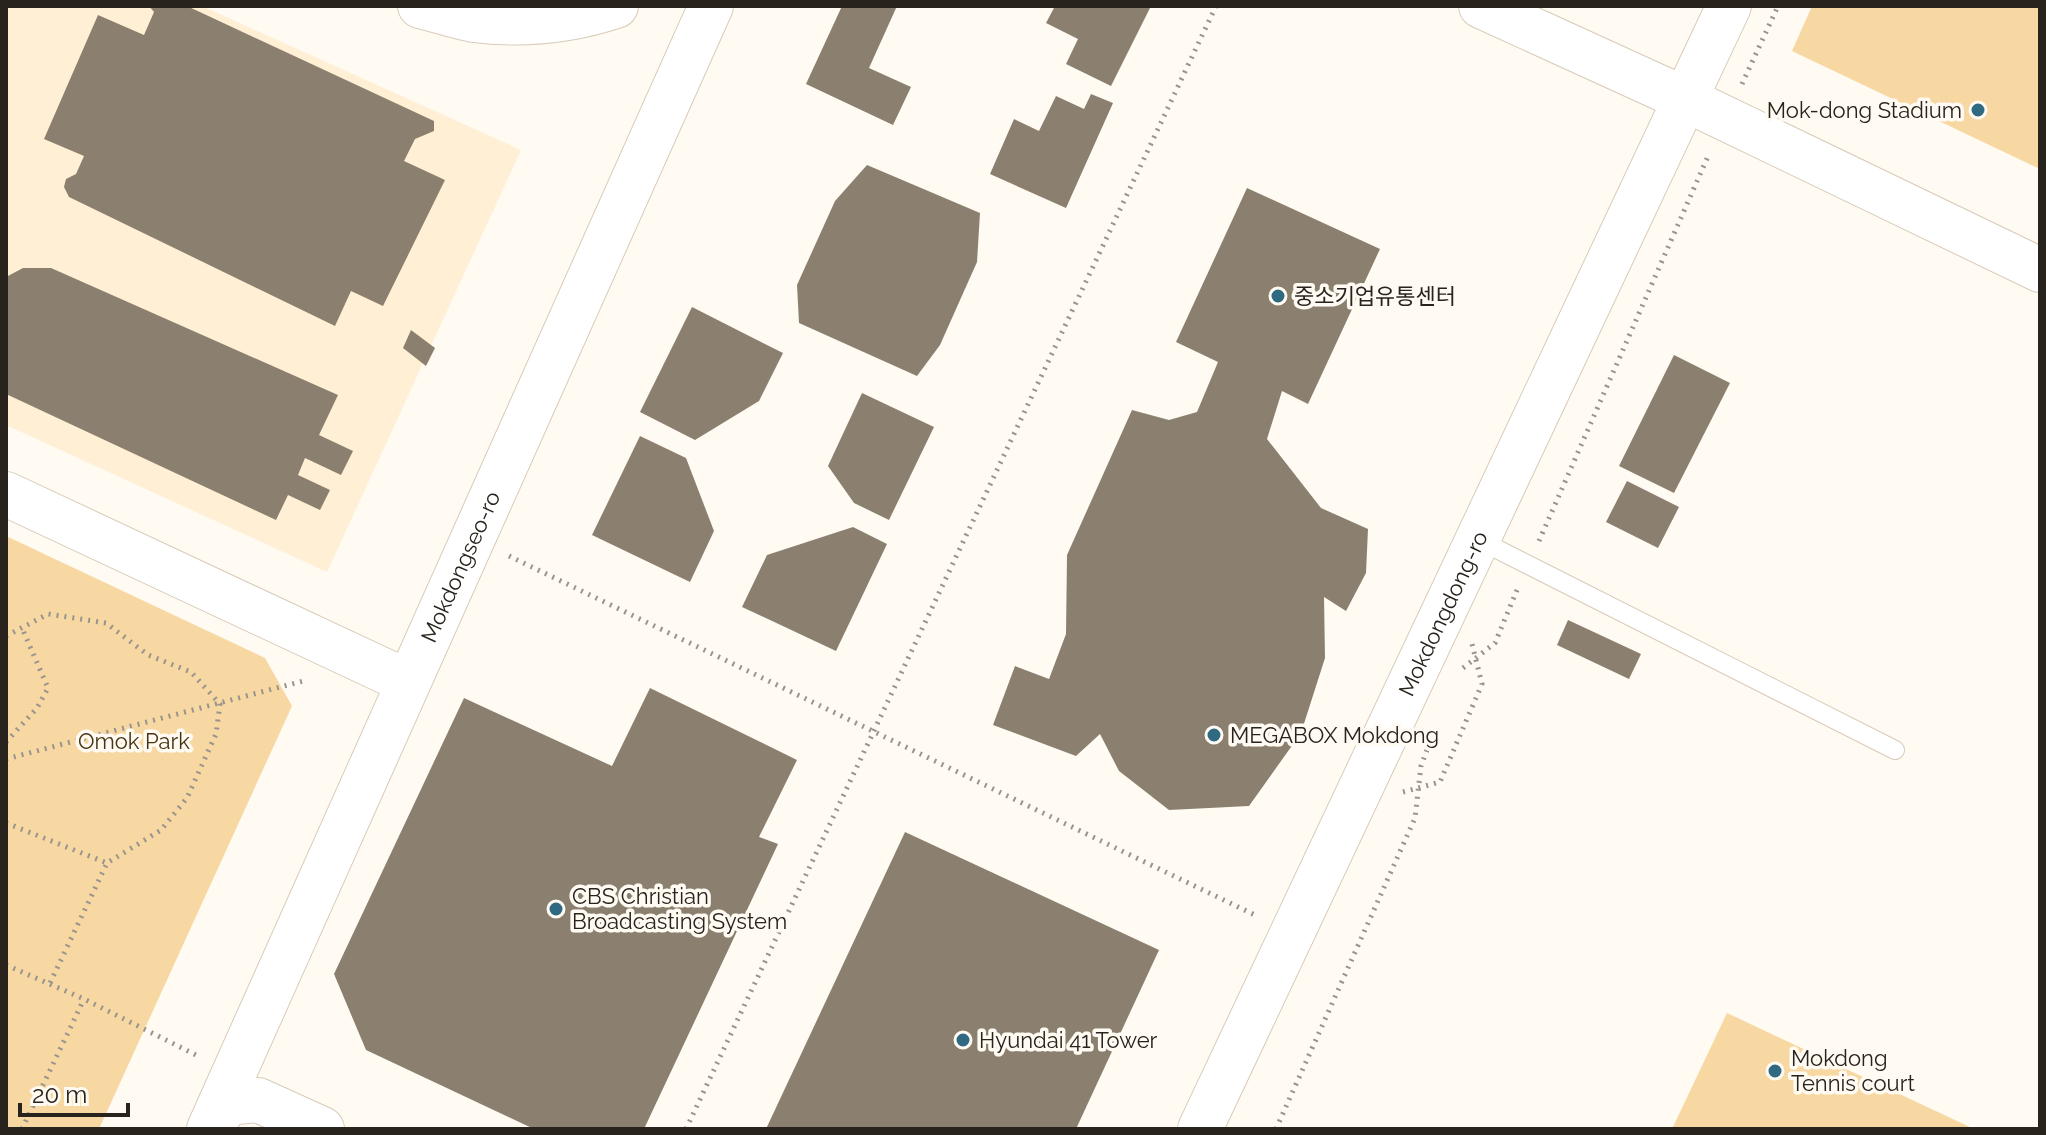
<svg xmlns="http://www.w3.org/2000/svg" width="2046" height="1135" font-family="Raleway,'Noto Sans KR',sans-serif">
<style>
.built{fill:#ffefd4}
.green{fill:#f7d8a2}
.building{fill:#8b806f}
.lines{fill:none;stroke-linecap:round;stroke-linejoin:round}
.lane-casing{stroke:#d8ccb9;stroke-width:20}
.secondary-casing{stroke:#d8ccb9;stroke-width:46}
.path{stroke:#99948d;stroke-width:5;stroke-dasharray:2 6;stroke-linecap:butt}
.lane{stroke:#fff;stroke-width:18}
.secondary{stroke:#fff;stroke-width:44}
.poi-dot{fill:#2f6a82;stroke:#fffaf2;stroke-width:3}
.labels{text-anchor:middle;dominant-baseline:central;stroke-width:7;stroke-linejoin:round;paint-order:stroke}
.poi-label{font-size:22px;fill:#28231c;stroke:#fffaf2;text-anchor:start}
.street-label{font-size:22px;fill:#28231c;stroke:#fffaf2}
.park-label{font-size:22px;fill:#463514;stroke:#fffaf2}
</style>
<rect width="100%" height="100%" fill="#fffaf2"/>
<!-- built -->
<polygon class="built" points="6,6 202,6 521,150 327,572 6,425"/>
<!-- green -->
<g class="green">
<polygon points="1812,6 2040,6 2040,169 1792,51"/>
<polygon points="6,536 265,658 292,706 99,1129 6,1129"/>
<polygon points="1727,1013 1974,1129 1672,1129"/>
</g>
<!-- building -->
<g class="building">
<polygon points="149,6 187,6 434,121 434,131 415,139 404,161 445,180 383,306 351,291 335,326 69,197 64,187 66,179 76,174 84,156 44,139 98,15 144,35 154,12"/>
<polygon points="842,6 897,6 869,68 911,87 893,125 806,84"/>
<polygon points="1055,6 1151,6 1111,86 1066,64 1078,39 1046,23"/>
<polygon points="1091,94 1113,103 1066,208 990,174 1014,119 1039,131 1056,96 1084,109"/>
<polygon points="867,165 980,213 977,262 940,345 917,376 799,323 797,285 835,201"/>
<polygon points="1247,188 1380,249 1308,404 1282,391 1267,439 1321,508 1368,529 1366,573 1346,611 1324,597 1325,658 1301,733 1249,806 1169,810 1119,771 1100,734 1076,756 993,725 1015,666 1049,679 1066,634 1067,555 1132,410 1169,420 1197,412 1218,362 1176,342"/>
<polygon points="23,268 51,268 338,395 319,435 353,451 341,475 305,458 298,475 330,490 320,510 288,495 276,520 6,394 6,277"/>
<polygon points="692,307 783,353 759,401 695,440 640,412"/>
<polygon points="411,330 435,348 426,366 403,348"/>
<polygon points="1674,355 1730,383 1674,493 1619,466"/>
<polygon points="862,393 934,427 889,520 854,503 828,466"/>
<polygon points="640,436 686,458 714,531 690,582 592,535"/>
<polygon points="1627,481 1679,507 1658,548 1606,522"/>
<polygon points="853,527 887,544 836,651 742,607 767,555"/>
<polygon points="1568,620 1641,654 1629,679 1557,645"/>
<polygon points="650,688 797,760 759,837 778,844 644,1129 534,1129 366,1050 334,974 464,698 612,766"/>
<polygon points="905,832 1159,950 1076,1129 766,1129"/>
</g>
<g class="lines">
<defs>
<polyline id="lane" points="1479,540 1895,750"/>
<g id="secondary">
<path d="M420 6C438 10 456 17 474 20 522 26 571 21 616 6"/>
<polyline points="1481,6 1687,100 2040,270"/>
<polyline points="6,494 408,682"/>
<path id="s1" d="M209 1129 711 6"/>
<polyline points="210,1129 227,1103 258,1100 322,1129"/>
<path id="s2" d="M1200 1129 1729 6"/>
</g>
</defs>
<!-- lane casing -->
<use href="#lane" class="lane-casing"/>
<!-- secondary casing -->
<use href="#secondary" class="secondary-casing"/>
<!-- path -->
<g class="path">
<polyline points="1742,84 1778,6"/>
<polyline points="1539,541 1709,154"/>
<polyline points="509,556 1257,916"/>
<polyline points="6,636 48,614 106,623 148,655 191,672 220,704 216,734 187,798 161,830 107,863 50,983"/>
<polyline points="1463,668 1495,643 1517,590"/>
<polyline points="6,742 37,708 48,688 22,628"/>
<polyline points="6,759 307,680"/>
<polyline points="1403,792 1440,782 1482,684 1472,644"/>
<polyline points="6,823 107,863"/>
<polyline points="6,965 84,999 200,1057"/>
<polyline points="22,1129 84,999"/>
<polyline points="686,1129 1216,6"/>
<polyline points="1276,1129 1415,818 1421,766 1430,742"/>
</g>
<!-- lane -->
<use href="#lane" class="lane"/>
<!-- secondary -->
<use href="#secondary" class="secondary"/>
</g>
<!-- markers -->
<g class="poi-dot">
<circle cx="1978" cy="110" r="8"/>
<circle cx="1278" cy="296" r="8"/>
<circle cx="1214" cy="735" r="8"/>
<circle cx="556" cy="909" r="8"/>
<circle cx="963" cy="1040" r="8"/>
<circle cx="1775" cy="1071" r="8"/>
</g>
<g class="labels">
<!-- poi labels -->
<g class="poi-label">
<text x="1962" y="110" text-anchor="end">Mok-dong Stadium</text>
<text x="1294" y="296">중소기업유통센터</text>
<text x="1230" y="735">MEGABOX Mokdong</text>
<text x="572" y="896">CBS Christian<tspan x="572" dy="25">Broadcasting System</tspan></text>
<text x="979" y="1040">Hyundai 41 Tower</text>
<text x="1791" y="1058">Mokdong<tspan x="1791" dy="25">Tennis court</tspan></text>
</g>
<!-- street labels -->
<g class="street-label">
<text stroke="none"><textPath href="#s1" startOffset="616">Mokdongseo-ro</textPath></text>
<text stroke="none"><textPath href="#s2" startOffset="570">Mokdongdong-ro</textPath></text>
</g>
<!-- park labels -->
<g class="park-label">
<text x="134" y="741">Omok Park</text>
</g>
</g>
<!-- border -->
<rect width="2046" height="1135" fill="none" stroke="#28231c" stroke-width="16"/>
<!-- scale -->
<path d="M20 1103v12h108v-12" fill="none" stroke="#28231c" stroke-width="4"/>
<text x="32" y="1103" font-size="24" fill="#28231c" stroke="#fffaf2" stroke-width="6" paint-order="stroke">20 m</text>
</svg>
